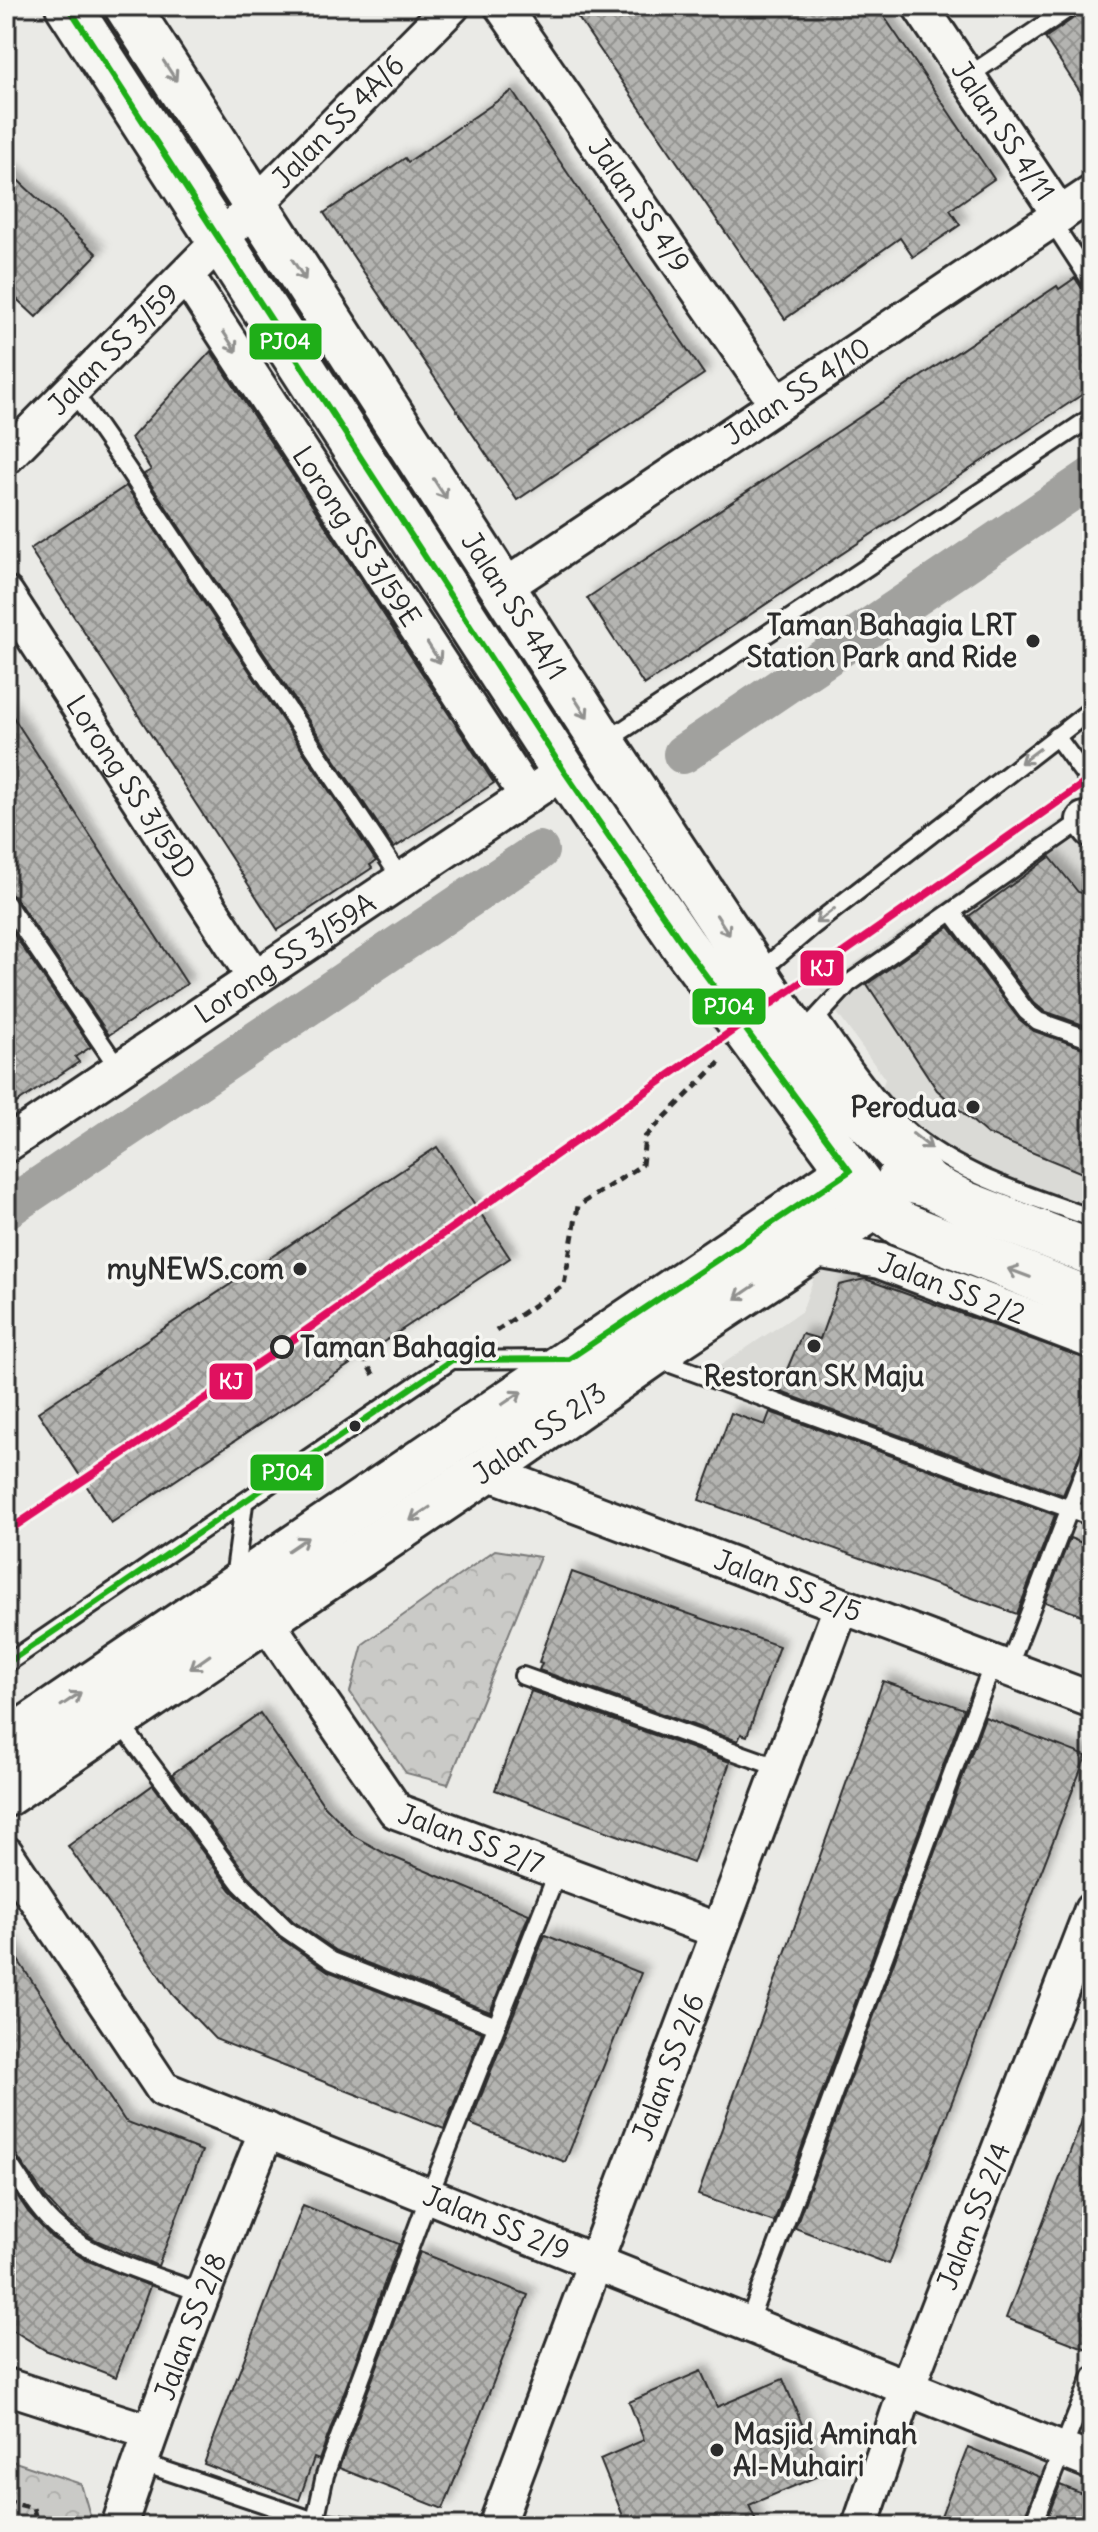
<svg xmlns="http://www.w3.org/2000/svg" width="1098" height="2532" font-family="Delius,sans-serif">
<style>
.built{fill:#dadad6}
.forest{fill:url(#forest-crowns);stroke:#7a7a79;stroke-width:2}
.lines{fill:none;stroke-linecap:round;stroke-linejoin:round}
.canal{stroke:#a1a19e;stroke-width:40}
.building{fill:url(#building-cross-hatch);stroke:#2b2b2b;stroke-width:2;filter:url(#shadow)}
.service-casing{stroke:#2b2b2b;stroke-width:22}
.minor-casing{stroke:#2b2b2b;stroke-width:40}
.secondary-casing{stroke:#2b2b2b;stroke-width:50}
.path{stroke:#2b2b2b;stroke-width:5;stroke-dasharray:8 6;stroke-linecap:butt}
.service{stroke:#f6f6f2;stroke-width:16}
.minor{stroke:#f6f6f2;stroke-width:34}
.secondary{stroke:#f6f6f2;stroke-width:44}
.bus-1-casing{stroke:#f6f6f2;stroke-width:12}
.bus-1{stroke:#1fae18;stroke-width:6}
.rail-1-casing{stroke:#f6f6f2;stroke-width:14}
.rail-1{stroke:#e0115f;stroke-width:8}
.oneway{stroke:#90908e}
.poi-dot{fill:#2b2b2b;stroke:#f6f6f2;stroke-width:3}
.stop-dot{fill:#f6f6f2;stroke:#2b2b2b;stroke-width:4}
.labels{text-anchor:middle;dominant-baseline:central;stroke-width:7;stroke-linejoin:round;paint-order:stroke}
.street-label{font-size:28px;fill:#2b2b2b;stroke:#f6f6f2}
.poi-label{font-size:28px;font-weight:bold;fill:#2b2b2b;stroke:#f6f6f2;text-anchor:end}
.stop-label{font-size:28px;font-weight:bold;fill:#2b2b2b;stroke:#f6f6f2;text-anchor:start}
.line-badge{stroke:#f6f6f2;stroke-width:3}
.badge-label{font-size:22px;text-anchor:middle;font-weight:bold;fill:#fff}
</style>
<defs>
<pattern id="forest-crowns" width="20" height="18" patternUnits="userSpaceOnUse" patternTransform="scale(2)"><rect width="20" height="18" fill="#cacac7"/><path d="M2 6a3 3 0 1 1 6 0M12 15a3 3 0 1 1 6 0" fill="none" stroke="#aeaeab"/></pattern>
<pattern id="building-cross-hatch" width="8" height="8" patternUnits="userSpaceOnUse" patternTransform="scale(2)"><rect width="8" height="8" fill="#b4b4b1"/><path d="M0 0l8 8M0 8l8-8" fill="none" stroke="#939390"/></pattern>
<filter id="shadow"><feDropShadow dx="7" dy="-7" stdDeviation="4" flood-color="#0004"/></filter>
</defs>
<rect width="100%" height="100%" fill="#eaeae6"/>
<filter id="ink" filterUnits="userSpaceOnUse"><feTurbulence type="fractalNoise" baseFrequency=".0125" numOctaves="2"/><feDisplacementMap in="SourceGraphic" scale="16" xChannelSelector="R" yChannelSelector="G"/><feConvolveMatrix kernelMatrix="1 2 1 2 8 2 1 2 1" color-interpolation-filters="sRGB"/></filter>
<g filter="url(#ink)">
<!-- built -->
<polygon class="built" points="1092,798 1092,1536 694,1383 802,1311 885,1079 819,988"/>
<!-- forest -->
<g class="forest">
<polygon points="495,1550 540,1557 448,1784 406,1773 350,1692 363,1644"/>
<polygon points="6,2459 81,2484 93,2526 6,2526"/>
</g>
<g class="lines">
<!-- canal -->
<g class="canal">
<polyline points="683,754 1092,477"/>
<polyline points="6,1209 539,851"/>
</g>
</g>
<!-- building -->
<g class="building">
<polygon points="570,6 877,6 994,179 950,210 960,225 913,257 900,238 785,319"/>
<polygon points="1083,6 1092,6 1092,110 1045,38 1078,15"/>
<polygon points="512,91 704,374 517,500 324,213 405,158 408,162"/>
<polygon points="6,169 97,254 36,317 6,289"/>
<polygon points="1075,278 1083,290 1092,294 1092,388 644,685 587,598 1057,286 1059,289"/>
<polygon points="211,351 494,783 394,848 144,474 151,470 131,438"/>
<polygon points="126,486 376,861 370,865 372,868 278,930 30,549"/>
<polygon points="6,706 187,984 109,1035 15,897 6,892"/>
<polygon points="1050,857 1078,892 1092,896 1092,1028 1044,1011 1034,1003 969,916"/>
<polygon points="6,923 91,1047 75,1057 79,1062 6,1110"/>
<polygon points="949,927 1019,1019 1034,1031 1092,1051 1092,1177 987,1134 937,1090 867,984"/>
<polygon points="437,1147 510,1258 111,1523 38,1412"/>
<polygon points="865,1279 1092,1361 1092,1426 1063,1495 778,1391 802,1334 820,1339 839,1285"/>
<polygon points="770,1412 1055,1515 1017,1614 699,1500 731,1413 765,1425"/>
<polygon points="1070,1538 1092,1547 1092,1619 1045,1602"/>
<polygon points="572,1572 779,1646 747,1736 741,1734 738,1741 539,1670 542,1663 539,1662"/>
<polygon points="883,1681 964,1709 774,2222 698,2195"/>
<polygon points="531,1691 730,1762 693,1863 495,1790"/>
<polygon points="260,1713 323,1804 354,1836 388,1855 529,1914 490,2012 337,1951 293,1921 248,1876 172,1774"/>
<polygon points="985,1717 1086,1756 889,2264 795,2228"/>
<polygon points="153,1785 231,1890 280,1938 328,1971 482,2032 444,2129 215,2039 173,1995 68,1846"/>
<polygon points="545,1935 641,1973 565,2162 470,2124"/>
<polygon points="6,1942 125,2121 202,2151 158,2266 96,2240 66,2220 46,2198 15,2153 6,2148"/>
<polygon points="1090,2100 1092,2101 1092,2351 1006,2318"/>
<polygon points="6,2179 28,2212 52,2238 86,2260 150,2286 116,2377 45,2350 6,2326"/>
<polygon points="303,2205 399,2244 319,2460 314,2458 299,2500 204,2464"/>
<polygon points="420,2252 528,2295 443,2509 339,2468"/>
<polygon points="701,2371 717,2407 783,2379 823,2474 749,2505 758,2526 627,2526 600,2459 644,2440 629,2402"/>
<polygon points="968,2447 1040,2477 1021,2526 937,2526"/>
<polygon points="1060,2485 1092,2498 1092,2526 1044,2526"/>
</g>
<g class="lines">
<defs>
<g id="service">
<polyline points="967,77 1072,6"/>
<polyline points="1051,220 1092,283"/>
<polyline points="73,391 126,467 402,880"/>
<polyline points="1056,736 1092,785"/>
<polyline points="605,742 1092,417"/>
<polyline points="6,903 119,1069"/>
<polyline points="952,912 1026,1011 1038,1021 1092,1040"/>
<polyline points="758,973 813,926 1092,709"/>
<path d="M818 1017C842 1052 867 1089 896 1120 948 1172 1024 1194 1092 1218"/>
<polyline points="798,1038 848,984 1087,817"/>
<polyline points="657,1359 1092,1517"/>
<polyline points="234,1579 244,1504"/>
<polyline points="6,1664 452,1360 555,1359"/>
<polyline points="1008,1668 1092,1451"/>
<polyline points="523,1676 780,1768"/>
<polyline points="117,1719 240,1883 286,1929 332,1961 496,2026"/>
<path d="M6 2159C22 2182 37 2211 59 2229 98 2261 155 2275 201 2293"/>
<polyline points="748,2324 993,1663"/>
<polyline points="140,2462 315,2521 361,2526"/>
<polyline points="314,2526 325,2475 429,2196 558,1871"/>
<polyline points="1032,2526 1092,2376"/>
</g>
<g id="minor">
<path id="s1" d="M502 6 777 404"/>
<path id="s2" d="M920 6 1060 215"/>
<path id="s3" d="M187 277 527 796"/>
<path id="s4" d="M6 457 452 6"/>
<path id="s5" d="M503 588 1092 193"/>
<path id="s6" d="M6 594 255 978"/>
<polyline points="1084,820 1092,830"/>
<path id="s7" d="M6 1145 564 771"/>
<path id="s8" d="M810 1249 880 1261 1092 1341"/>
<path id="s9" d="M485 1471 1092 1700"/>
<path id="s10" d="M264 1618 396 1811 719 1931"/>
<path id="s11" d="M6 1854 163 2089 1092 2462"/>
<polyline points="6,2386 150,2432"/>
<path id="s12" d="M119 2526C163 2392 214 2261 267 2130"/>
<path id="s13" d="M496 2526 841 1607"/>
<path id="s14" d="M860 2526 907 2388 1092 1910"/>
</g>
<g id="secondary">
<polyline points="68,6 564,771 682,943 876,1206 901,1224 1092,1301"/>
<path id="s15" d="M127 6 603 743 798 1038 848 1100 929 1185"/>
<polyline points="900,1178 929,1185 966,1204 1092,1253"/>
<polyline points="6,1743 850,1171"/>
<path id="s16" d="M6 1794 485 1471 650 1356 876 1206"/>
</g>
</defs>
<!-- service casing -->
<use href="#service" class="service-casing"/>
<!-- minor casing -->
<use href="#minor" class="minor-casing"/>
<!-- secondary casing -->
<use href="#secondary" class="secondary-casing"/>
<!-- path -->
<g class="path">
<polyline points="496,1331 564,1285 578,1206 642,1165 645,1137 720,1062"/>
<polyline points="362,1356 376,1379"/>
<polyline points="6,2501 33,2508 38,2526"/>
</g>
<!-- service -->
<use href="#service" class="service"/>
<!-- minor -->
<use href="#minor" class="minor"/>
<!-- secondary -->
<use href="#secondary" class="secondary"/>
<defs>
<polyline id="bus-1" points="6,1664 452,1360 569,1359 850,1171 682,943 564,771 68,6"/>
</defs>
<!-- bus-1 casing -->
<use href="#bus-1" class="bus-1-casing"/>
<!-- bus-1 -->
<use href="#bus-1" class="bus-1"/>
<defs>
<polyline id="rail-1" points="6,1532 281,1348 1092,778"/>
</defs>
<!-- rail-1 casing -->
<use href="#rail-1" class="rail-1-casing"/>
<!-- rail-1 -->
<use href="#rail-1" class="rail-1"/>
</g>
<!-- one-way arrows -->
<defs><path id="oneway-shaft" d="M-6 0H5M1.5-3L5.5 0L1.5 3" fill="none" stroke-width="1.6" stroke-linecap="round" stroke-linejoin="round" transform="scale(2)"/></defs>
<g class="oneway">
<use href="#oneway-shaft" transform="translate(170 71) rotate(57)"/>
<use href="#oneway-shaft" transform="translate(299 270) rotate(57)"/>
<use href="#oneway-shaft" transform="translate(230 342) rotate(57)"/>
<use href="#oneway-shaft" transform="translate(440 489) rotate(57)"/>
<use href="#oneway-shaft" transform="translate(434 653) rotate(57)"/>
<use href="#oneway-shaft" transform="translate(581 708) rotate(57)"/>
<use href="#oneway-shaft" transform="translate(1030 756) rotate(143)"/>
<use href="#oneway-shaft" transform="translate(825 916) rotate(142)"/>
<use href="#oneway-shaft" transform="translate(723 925) rotate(57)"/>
<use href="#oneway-shaft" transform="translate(922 1141) rotate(38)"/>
<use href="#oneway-shaft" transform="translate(1019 1273) rotate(-159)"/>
<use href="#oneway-shaft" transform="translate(745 1292) rotate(146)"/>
<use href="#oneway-shaft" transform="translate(512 1398) rotate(-34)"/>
<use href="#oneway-shaft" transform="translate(420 1514) rotate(146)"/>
<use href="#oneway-shaft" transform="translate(298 1544) rotate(-34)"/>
<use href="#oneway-shaft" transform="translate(200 1662) rotate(145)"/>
<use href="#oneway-shaft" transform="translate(71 1699) rotate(-34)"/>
</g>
</g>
<!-- markers -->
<g class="poi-dot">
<circle cx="1033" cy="641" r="8"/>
<circle cx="973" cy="1107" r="8"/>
<circle cx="300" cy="1269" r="8"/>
<circle cx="814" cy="1346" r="8"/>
<circle cx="355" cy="1426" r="7"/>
<circle cx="717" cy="2450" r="8"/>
</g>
<circle class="stop-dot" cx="282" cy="1347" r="10"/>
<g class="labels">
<!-- street labels -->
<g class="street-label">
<text stroke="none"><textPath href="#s4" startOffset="472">Jalan SS 4A/6</textPath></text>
<text stroke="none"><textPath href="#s2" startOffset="150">Jalan SS 4/11</textPath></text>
<text stroke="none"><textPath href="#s1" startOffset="242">Jalan SS 4/9</textPath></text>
<text stroke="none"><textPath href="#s4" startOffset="152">Jalan SS 3/59</textPath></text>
<text stroke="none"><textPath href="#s5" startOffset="354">Jalan SS 4/10</textPath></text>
<text stroke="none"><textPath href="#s3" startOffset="310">Lorong SS 3/59E</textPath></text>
<text stroke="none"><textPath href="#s15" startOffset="714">Jalan SS 4A/1</textPath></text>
<text stroke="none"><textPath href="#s6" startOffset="230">Lorong SS 3/59D</textPath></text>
<text stroke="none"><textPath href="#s7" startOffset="336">Lorong SS 3/59A</textPath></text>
<text stroke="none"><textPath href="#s8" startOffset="148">Jalan SS 2/2</textPath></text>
<text stroke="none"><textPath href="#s16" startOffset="644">Jalan SS 2/3</textPath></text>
<text stroke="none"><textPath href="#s9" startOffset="324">Jalan SS 2/5</textPath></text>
<text stroke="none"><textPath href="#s10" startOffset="314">Jalan SS 2/7</textPath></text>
<text stroke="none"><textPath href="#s13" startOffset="490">Jalan SS 2/6</textPath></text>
<text stroke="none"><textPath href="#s14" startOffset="330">Jalan SS 2/4</textPath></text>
<text stroke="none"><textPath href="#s11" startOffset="642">Jalan SS 2/9</textPath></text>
<text stroke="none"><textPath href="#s12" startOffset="212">Jalan SS 2/8</textPath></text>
</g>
<!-- poi labels -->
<g class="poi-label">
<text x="1017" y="625">Taman Bahagia LRT<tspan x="1017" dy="32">Station Park and Ride</tspan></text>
<text x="957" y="1107">Perodua</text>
<text x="284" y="1269">myNEWS.com</text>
<text x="814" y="1376" text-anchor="middle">Restoran SK Maju</text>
<text x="733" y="2434" text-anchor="start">Masjid Aminah<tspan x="733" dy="32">Al-Muhairi</tspan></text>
</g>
<!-- stop labels -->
<g class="stop-label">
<text x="300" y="1347">Taman Bahagia</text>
</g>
</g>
<g class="line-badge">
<rect x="248" y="322" width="75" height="39" rx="8" fill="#1fae18"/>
<rect x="799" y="949" width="46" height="38" rx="8" fill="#e0115f"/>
<rect x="691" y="987" width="76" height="39" rx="8" fill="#1fae18"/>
<rect x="208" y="1362" width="46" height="39" rx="8" fill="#e0115f"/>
<rect x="249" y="1453" width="76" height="39" rx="8" fill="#1fae18"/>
</g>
<g class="badge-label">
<text x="285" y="349">PJ04</text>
<text x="822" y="976">KJ</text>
<text x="729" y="1014">PJ04</text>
<text x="231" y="1389">KJ</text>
<text x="287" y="1480">PJ04</text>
</g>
<!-- margin -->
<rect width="1098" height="2532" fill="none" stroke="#f6f6f2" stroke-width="32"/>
<rect x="16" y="16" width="1066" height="2500" fill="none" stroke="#2b2b2b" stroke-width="3" filter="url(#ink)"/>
</svg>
